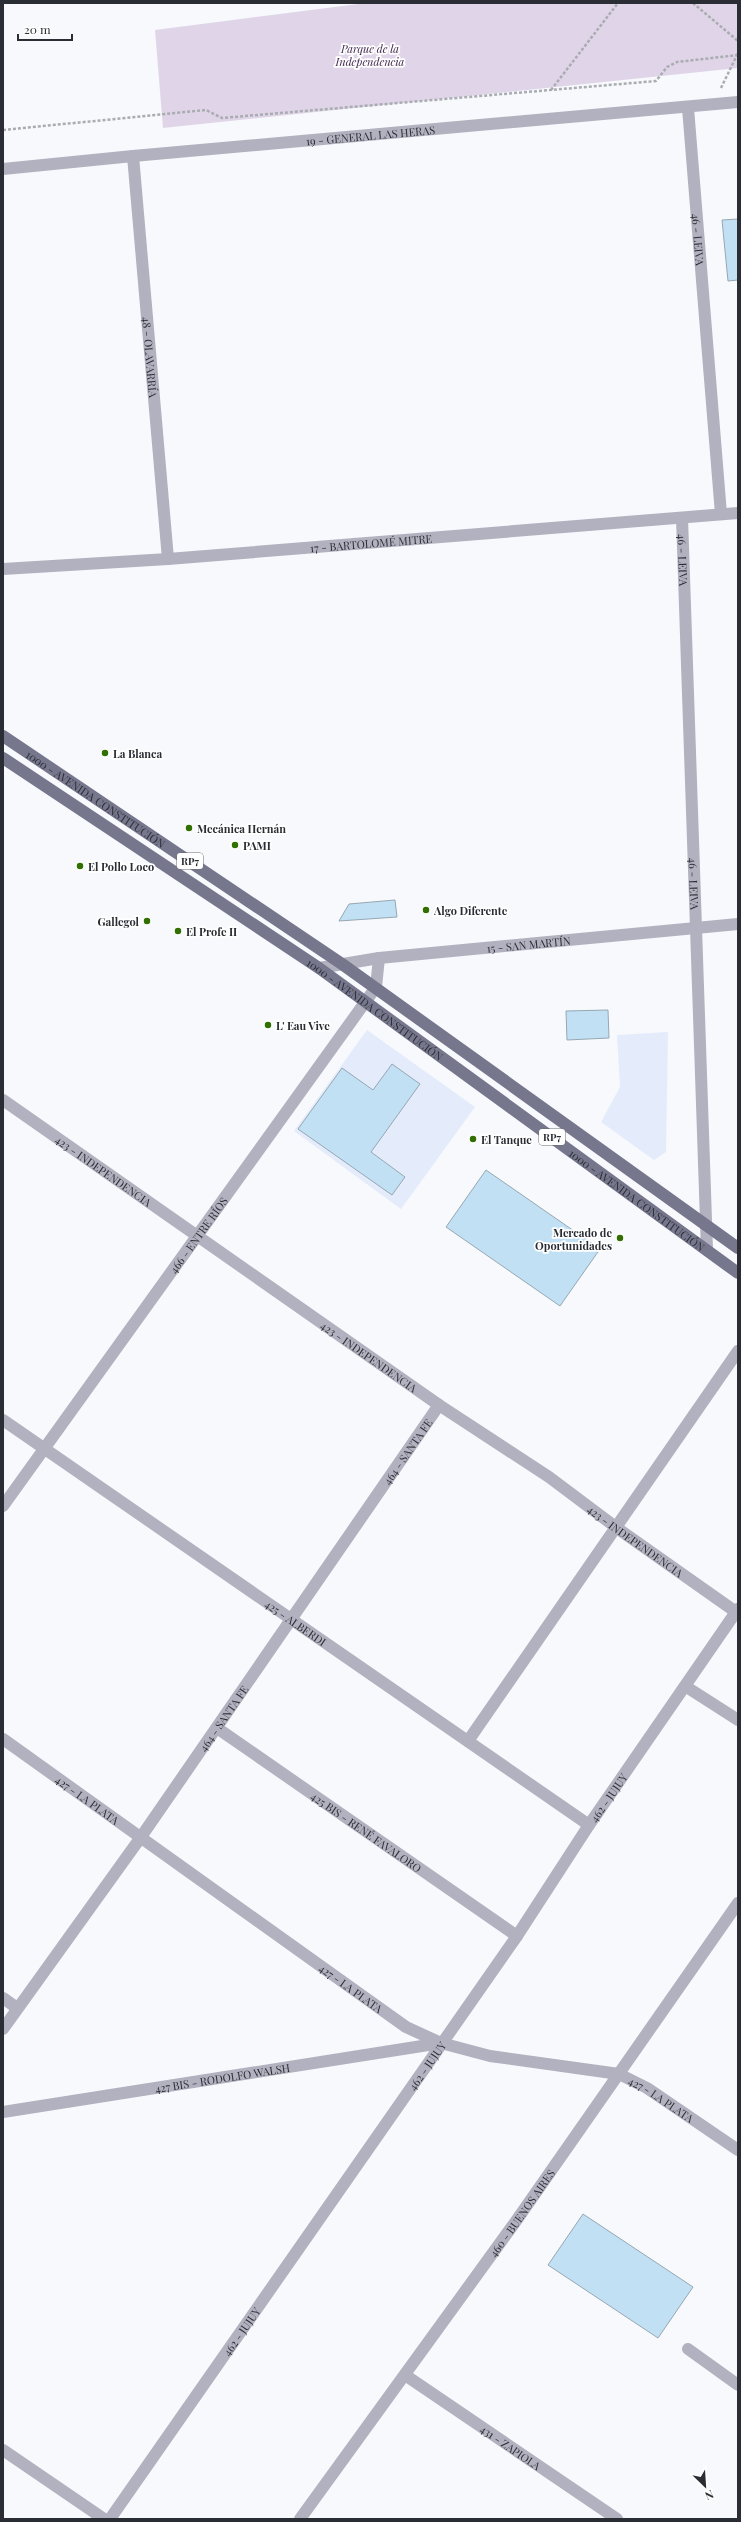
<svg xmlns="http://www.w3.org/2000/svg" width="741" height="2522" font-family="'Playfair Display',serif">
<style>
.built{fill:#e4ecfb}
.green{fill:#e0d5e8}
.building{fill:#c2e0f4;stroke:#96a7b3}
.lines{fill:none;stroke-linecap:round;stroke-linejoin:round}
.path{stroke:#a9acb0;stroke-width:2.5;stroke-dasharray:3 2;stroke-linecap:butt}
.minor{stroke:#b1b1bf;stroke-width:12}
.major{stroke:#76768d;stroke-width:12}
.poi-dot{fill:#316f00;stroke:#fff;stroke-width:1.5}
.labels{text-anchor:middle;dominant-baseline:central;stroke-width:3.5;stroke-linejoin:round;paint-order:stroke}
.shield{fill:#fff;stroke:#6a6d71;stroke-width:1}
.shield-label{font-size:10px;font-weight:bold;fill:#2a2e34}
.park-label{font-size:11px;font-style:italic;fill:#40284f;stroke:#fff}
.street-label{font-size:11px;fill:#2a2e34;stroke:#fff}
.poi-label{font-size:11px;font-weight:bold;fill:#2a2e34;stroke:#fff;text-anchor:start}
</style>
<rect width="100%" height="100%" fill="#f7f9fc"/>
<!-- built -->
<g class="built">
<polygon points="367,1030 475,1107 401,1209 294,1131"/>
<polygon points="668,1032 666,1152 654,1160 601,1122 620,1087 617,1035"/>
</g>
<!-- green -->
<polygon class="green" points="366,3 738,3 738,68 163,128 155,30"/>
<!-- building -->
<g class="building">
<polygon points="738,219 738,280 728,281 722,220"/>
<polygon points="395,900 397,917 339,921 349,904"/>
<polygon points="608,1010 609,1038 567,1040 566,1011"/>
<polygon points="392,1064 420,1084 371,1152 405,1177 392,1195 298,1129 342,1068 373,1090"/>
<polygon points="486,1170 600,1249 560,1306 446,1227"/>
<polygon points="583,2214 693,2287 658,2338 548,2265"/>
</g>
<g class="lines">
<!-- path -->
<g class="path">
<polyline points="693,3 738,41"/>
<polyline points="721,88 738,53"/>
<polyline points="551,90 618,3"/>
<polyline points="3,130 206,110 222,118 656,81 667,67 677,62 738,55"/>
</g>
<!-- minor -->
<g class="minor">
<path id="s1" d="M688 108 721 514"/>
<path id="s2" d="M133 156 168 559"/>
<path id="s3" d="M3 169 133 156 738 102"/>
<path id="s4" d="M682 518 707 1250"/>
<path id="s5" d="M3 569 168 559 738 513"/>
<path id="s6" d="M319 968 379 958 738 924"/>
<path id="s7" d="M3 1100 439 1405 549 1477 617 1528 736 1612"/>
<path id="s8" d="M3 1420 589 1825"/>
<path id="s9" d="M3 1506 376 987 379 958"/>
<polyline points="685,1686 738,1720"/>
<path id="s10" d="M217 1728 517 1936"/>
<path id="s11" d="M3 1739 406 2027 441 2043 490 2056 619 2074 647 2088 738 2150"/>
<polyline points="468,1741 738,1351"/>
<polyline points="3,1998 17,2008"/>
<path id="s12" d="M3 2029 141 1837 439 1405"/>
<path id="s13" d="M3 2112 441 2043"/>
<polyline points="688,2349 738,2385"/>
<path id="s14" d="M405 2375 617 2519"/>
<polyline points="3,2450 104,2519"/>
<path id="s15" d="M110 2519 517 1936 589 1825 738 1609"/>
<path id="s16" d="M300 2519 516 2221 738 1903"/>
</g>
<!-- major -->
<g class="major">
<path id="s17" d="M3 736 342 964 738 1248"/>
<path id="s18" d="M3 758 319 968 738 1273"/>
</g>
</g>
<!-- markers -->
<g class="poi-dot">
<circle cx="105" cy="753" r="4"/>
<circle cx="189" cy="828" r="4"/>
<circle cx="235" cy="845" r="4"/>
<circle cx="80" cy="866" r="4"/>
<circle cx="426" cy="910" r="4"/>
<circle cx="147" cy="921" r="4"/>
<circle cx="178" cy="931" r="4"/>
<circle cx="268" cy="1025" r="4"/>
<circle cx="473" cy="1139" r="4"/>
<circle cx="620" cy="1238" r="4"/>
</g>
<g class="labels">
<!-- shield labels -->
<g class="shield">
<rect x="177" y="853" width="26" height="16" rx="3"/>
<rect x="539" y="1129" width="26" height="16" rx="3"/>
</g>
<g class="shield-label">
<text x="190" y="861">RP7</text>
<text x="552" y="1137">RP7</text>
</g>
<!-- park labels -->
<g class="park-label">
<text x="370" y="48">Parque de la<tspan x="370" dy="13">Independencia</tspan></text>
</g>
<!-- street labels -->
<g class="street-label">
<text stroke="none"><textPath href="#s3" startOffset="369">19 - GENERAL LAS HERAS</textPath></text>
<text stroke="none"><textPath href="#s1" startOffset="132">46 - LEIVA</textPath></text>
<text stroke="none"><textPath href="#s2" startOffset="202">48 - OLAVARRÍA</textPath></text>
<text stroke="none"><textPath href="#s5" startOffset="369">17 - BARTOLOMÉ MITRE</textPath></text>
<text stroke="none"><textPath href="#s4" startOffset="42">46 - LEIVA</textPath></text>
<text stroke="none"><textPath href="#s17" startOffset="112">1000 - AVENIDA CONSTITUCIÓN</textPath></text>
<text stroke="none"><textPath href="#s4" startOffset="366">46 - LEIVA</textPath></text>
<text stroke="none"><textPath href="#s6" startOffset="211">15 - SAN MARTÍN</textPath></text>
<text stroke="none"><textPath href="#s18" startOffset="449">1000 - AVENIDA CONSTITUCIÓN</textPath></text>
<text stroke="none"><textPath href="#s7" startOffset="123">423 - INDEPENDENCIA</textPath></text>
<text stroke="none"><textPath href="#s18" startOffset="773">1000 - AVENIDA CONSTITUCIÓN</textPath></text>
<text stroke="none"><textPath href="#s9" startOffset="334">466 - ENTRE RÍOS</textPath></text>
<text stroke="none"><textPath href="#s7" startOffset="447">423 - INDEPENDENCIA</textPath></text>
<text stroke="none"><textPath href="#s12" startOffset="705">464 - SANTA FE</textPath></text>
<text stroke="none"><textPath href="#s7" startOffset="771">423 - INDEPENDENCIA</textPath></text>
<text stroke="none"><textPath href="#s8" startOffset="356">425 - ALBERDI</textPath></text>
<text stroke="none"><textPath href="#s12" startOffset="381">464 - SANTA FE</textPath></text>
<text stroke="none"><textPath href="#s15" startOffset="877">462 - JUJUY</textPath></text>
<text stroke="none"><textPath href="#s11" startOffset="104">427 - LA PLATA</textPath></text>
<text stroke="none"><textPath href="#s10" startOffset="182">425 BIS - RENÉ FAVALORO</textPath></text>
<text stroke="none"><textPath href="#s11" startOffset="428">427 - LA PLATA</textPath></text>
<text stroke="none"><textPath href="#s15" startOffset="553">462 - JUJUY</textPath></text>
<text stroke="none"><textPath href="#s13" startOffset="222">427 BIS - RODOLFO WALSH</textPath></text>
<text stroke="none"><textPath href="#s11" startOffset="764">427 - LA PLATA</textPath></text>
<text stroke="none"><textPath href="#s16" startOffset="378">460 - BUENOS AIRES</textPath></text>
<text stroke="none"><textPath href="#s15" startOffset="229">462 - JUJUY</textPath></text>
<text stroke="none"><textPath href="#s14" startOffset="128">431 - ZAPIOLA</textPath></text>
</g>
<!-- poi labels -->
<g class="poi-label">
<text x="113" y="753">La Blanca</text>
<text x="197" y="828">Mecánica Hernán</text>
<text x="243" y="845">PAMI</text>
<text x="88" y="866">El Pollo Loco</text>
<text x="434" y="910">Algo Diferente</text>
<text x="139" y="921" text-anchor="end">Gallegol</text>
<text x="186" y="931">El Profe II</text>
<text x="276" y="1025">L' Eau Vive</text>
<text x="481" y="1139">El Tanque</text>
<text x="612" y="1232" text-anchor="end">Mercado de<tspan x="612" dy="13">Oportunidades</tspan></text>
</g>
</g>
<!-- border -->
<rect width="741" height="2522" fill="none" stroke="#2a2e34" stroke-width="8"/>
<!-- north arrow -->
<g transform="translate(705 2486) rotate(155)" stroke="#ffffff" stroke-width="3" paint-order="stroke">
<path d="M0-3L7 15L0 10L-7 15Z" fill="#2a2e34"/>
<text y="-6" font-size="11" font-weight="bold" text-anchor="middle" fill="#2a2e34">N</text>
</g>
<!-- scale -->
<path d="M18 34v6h54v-6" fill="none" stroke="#2a2e34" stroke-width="2"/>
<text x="24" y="34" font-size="12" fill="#2a2e34" stroke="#ffffff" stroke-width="3" paint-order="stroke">20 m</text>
</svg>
